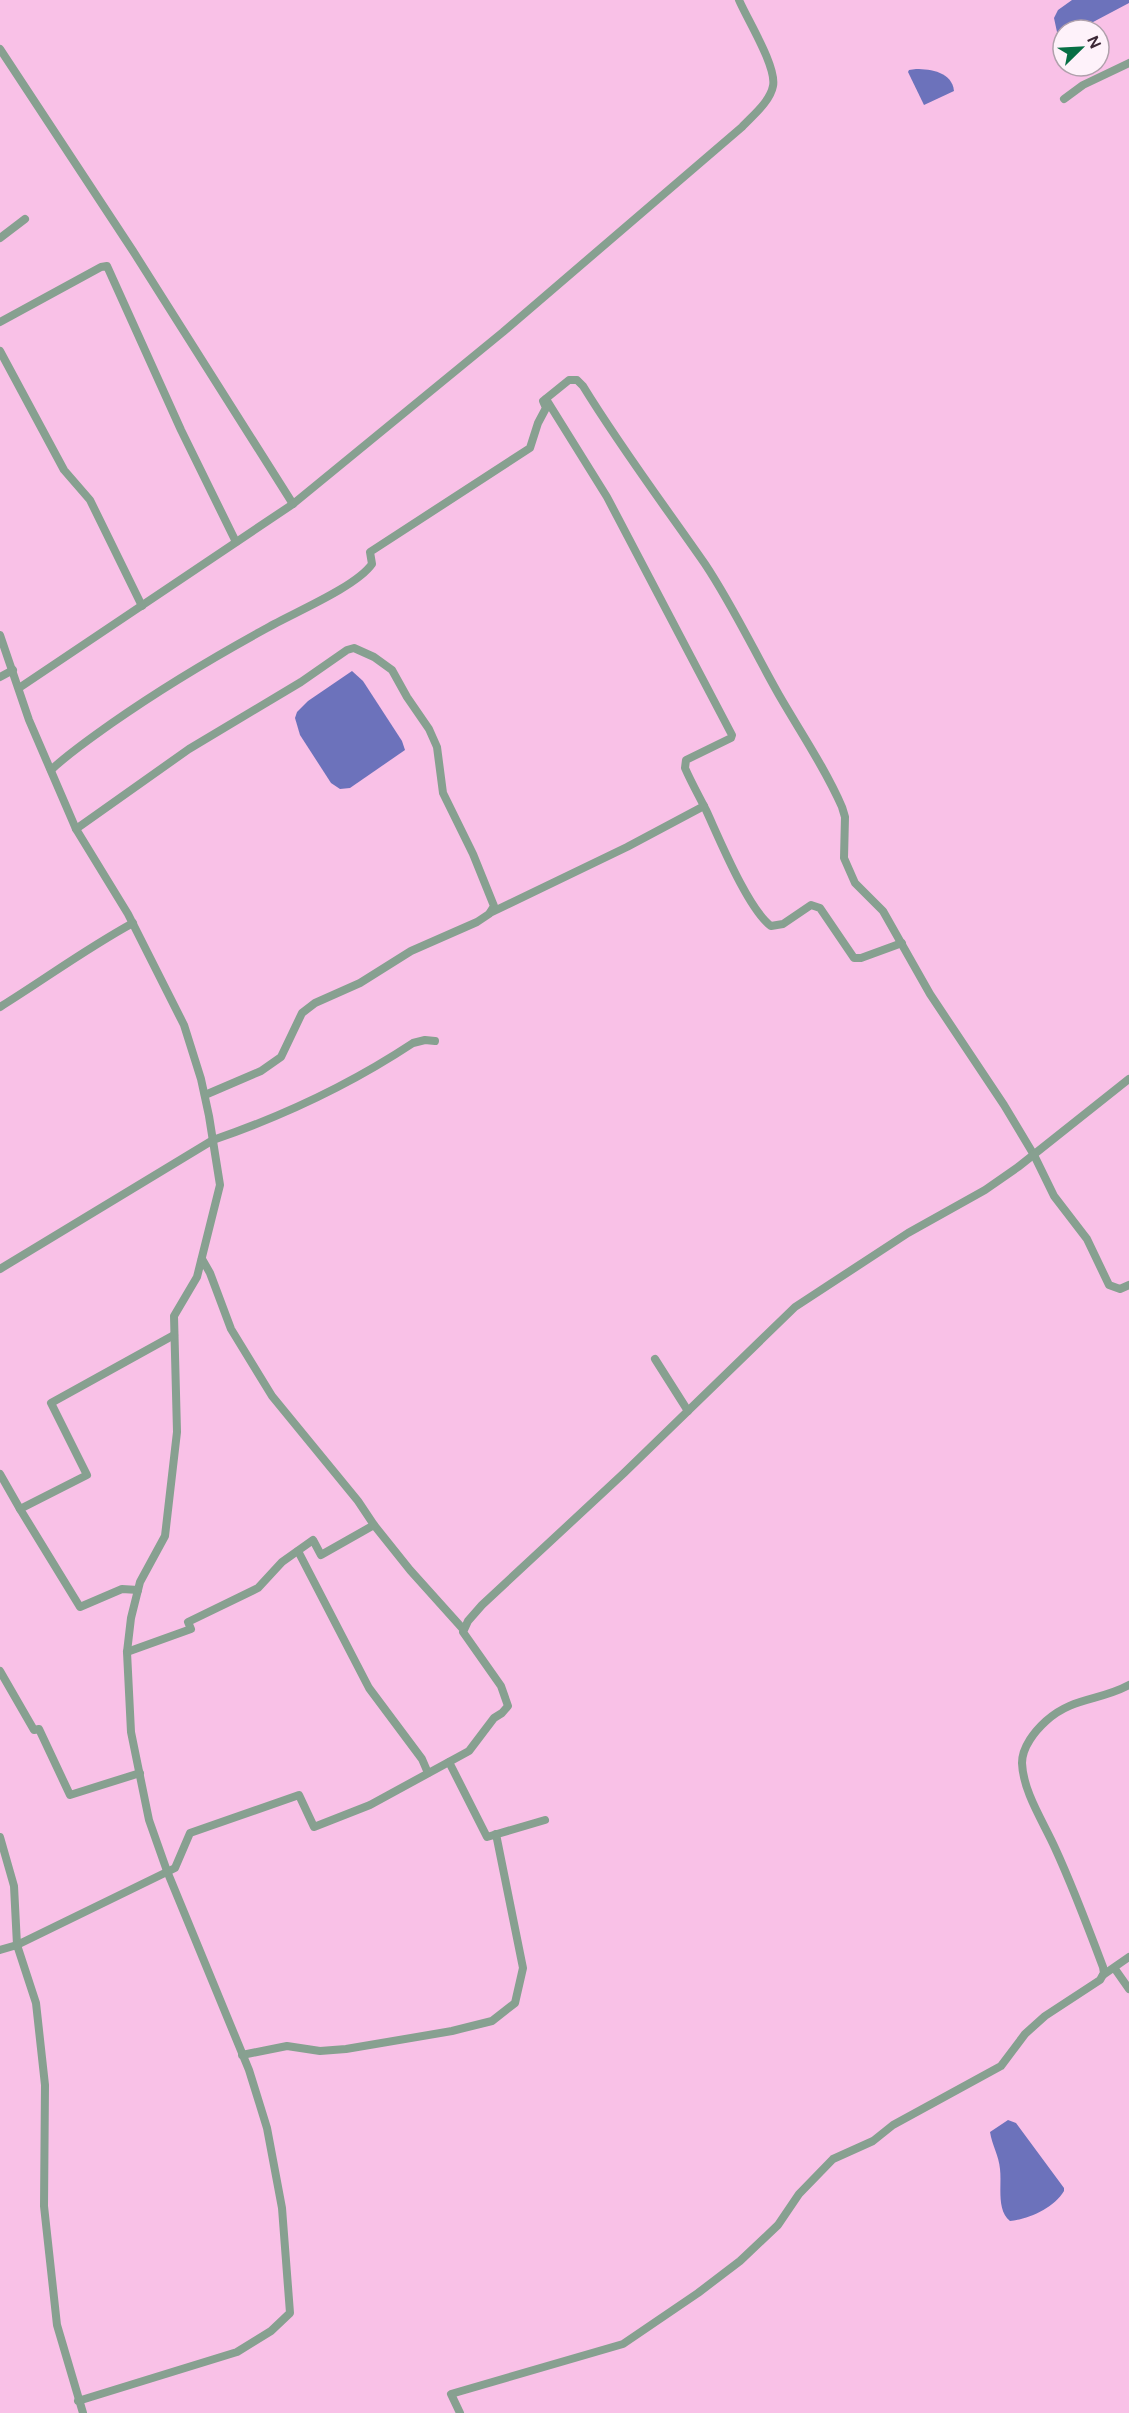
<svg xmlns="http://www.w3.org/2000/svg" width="1129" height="2413" font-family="'DM Sans',sans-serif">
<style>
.water{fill:#6c72bb}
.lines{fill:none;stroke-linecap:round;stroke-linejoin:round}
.street{stroke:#87a090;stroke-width:8}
</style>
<rect width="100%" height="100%" fill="#f9c1e7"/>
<!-- water -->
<g class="water">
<polygon points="1072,0 1129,0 1129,3 1078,30 1063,30 1063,36 1057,32 1054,18 1058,10"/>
<path d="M916 69C931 69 952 72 954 91L924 105 908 72 909 70Z"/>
<polygon points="352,671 363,681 402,741 405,750 350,788 340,789 331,783 300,735 295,718 297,712 308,701"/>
<path d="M1008 2120 1016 2123 1064 2188V2191C1054 2208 1029 2219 1010 2221 996 2210 1002 2185 1000 2169 999 2156 992 2145 990 2132Z"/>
</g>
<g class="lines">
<!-- street -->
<g class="street">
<polyline points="0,49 133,251 293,504"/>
<polyline points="1064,99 1083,85 1129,63"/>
<polyline points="0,238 25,219"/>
<polyline points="0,322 101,267 107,266 181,430 236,542"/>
<polyline points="0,351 64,470 90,500 142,606"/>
<path d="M546 399 607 497 732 735 731 738 686 760 685 768C691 782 699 796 706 810 719 838 748 909 771 926L783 924 811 905 820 908 854 958H861L902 943"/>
<polyline points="0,635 29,720 76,829 128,914 184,1025 201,1079 209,1116 220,1185 197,1277 174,1316 177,1432 165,1536 140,1582 131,1618 127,1652 131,1732 149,1820 167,1871 249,2070 267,2128 282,2208 290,2313 271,2331 237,2352 78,2401"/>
<polyline points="0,677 13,670"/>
<path d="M19 688 293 504 503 332 742 127C752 116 770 102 773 86 777 67 747 19 739 0"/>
<path d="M51 770C69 753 91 738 112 723 162 688 214 657 267 628 293 613 356 587 372 564L370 552 530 448 538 423 546 408 543 401 569 380H577L583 386C621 448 664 505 705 564 733 606 754 651 779 695 801 733 825 768 842 807L845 817 844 858 855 883 883 911 930 994 1004 1105 1034 1155 1054 1196 1087 1239 1109 1285 1120 1289 1129 1285"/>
<polyline points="76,829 189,749 301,682 347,650 354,648 374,657 392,670 407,697 429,729 437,747 443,793 473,854 494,906 489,914 477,922 411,951 360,983 315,1003 302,1013 281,1057 261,1071 205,1095"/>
<polyline points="490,913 627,847 704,806"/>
<path d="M0 1007C45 979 87 948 133 923"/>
<path d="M0 1269 213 1140C283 1116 351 1084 413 1043L425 1040 435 1041"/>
<polyline points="655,1359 688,1411"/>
<polyline points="0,1474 20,1509"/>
<polyline points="374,1525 410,1570 463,1629"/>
<polyline points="298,1551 369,1688 422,1759 428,1773"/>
<polyline points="138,1590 122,1589 80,1607 20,1509 87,1475 51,1403 174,1335"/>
<polyline points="127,1652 191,1629 188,1622 258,1588 282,1562 313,1540 321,1555 374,1525 358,1501 272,1396 231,1329 210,1273 202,1259"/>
<polyline points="0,1671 34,1730 39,1729 70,1795 140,1773"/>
<polyline points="449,1762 487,1837 545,1820"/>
<polyline points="0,1837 14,1886 17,1945 175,1868 190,1833 299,1795 314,1827 370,1805 469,1751 494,1718 502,1713 508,1706 501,1686 463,1632 468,1621 482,1605 624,1473 795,1307 908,1233 985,1190 1018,1167 1129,1079"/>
<polyline points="0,1950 17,1945 36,2003 45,2085 44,2206 57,2325 83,2413"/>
<polyline points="1115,1969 1129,1989"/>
<polyline points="1103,1975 1129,1957"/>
<polyline points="242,2055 287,2046 320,2051 346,2049 452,2031 492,2021 515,2003 523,1968 496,1834"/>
<path d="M460 2413 451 2394 623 2344 698 2293 740 2261 778 2225 799 2194 833 2159 873 2141 893 2125 1001 2066 1025 2034 1045 2016 1100 1980 1104 1973 1103 1967C1088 1927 1073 1887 1055 1848 1044 1823 1023 1792 1022 1763 1022 1747 1035 1731 1046 1721 1072 1697 1100 1701 1129 1685"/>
</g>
</g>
<!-- north arrow -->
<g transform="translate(1081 48) rotate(66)"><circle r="28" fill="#fef2fa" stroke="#b0a1ac" stroke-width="1.5"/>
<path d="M0-4.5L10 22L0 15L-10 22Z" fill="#076e44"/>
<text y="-9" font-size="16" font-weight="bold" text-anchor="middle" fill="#3c2736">N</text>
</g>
</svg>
